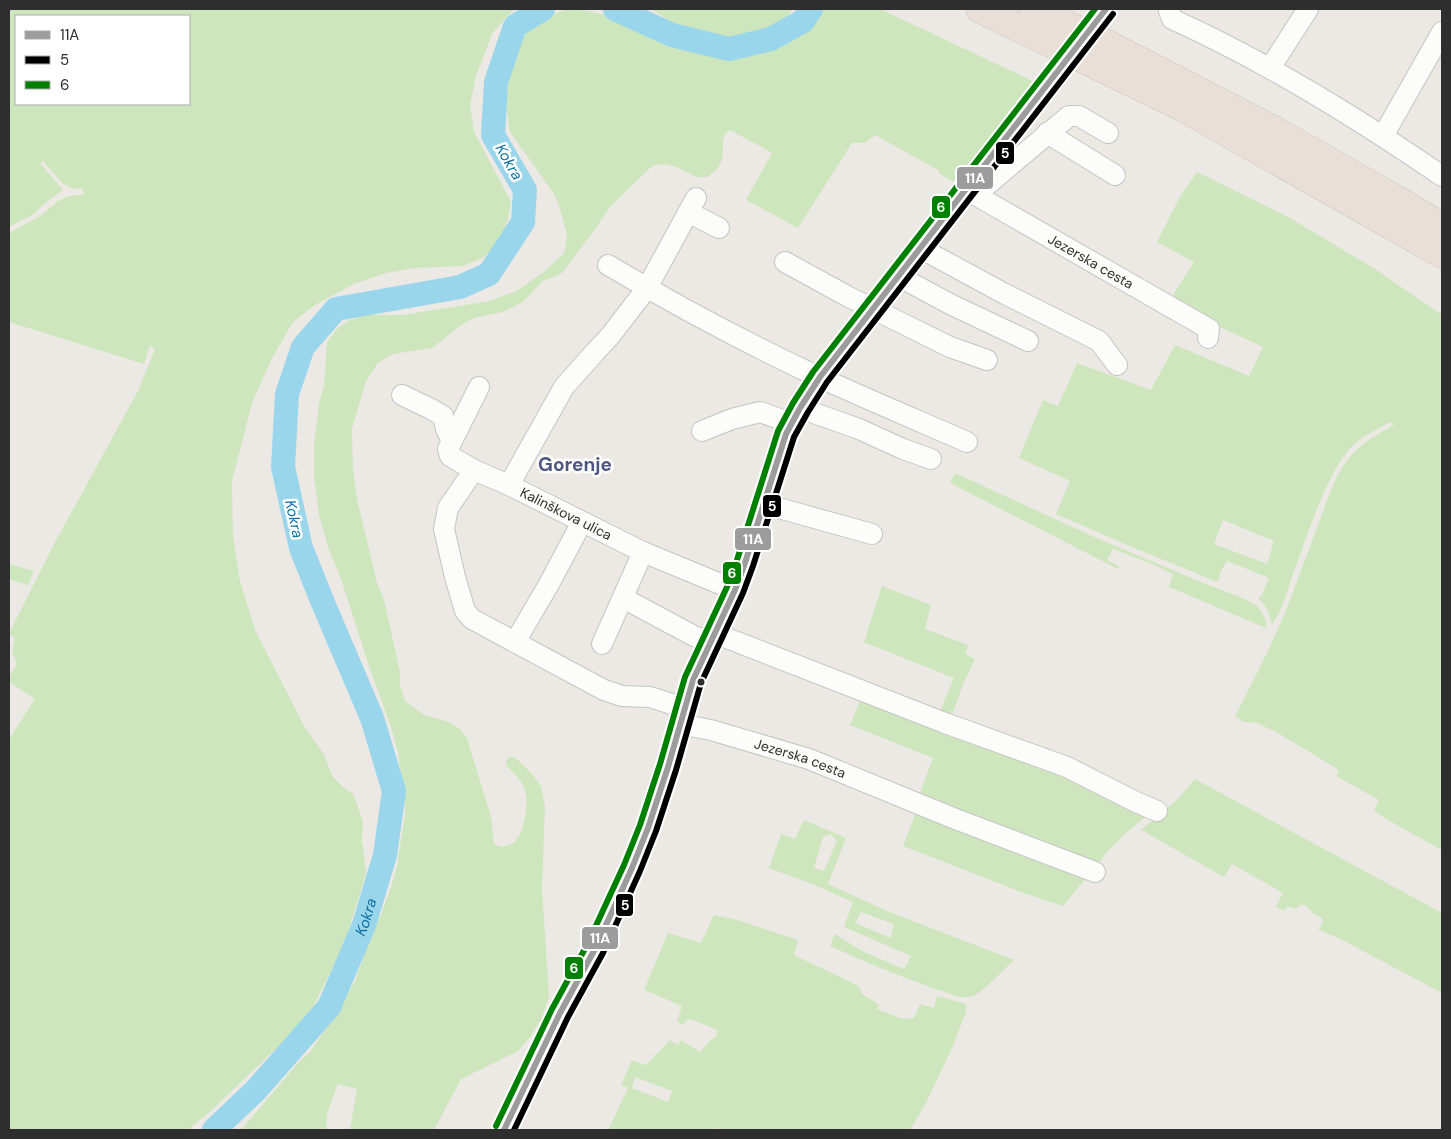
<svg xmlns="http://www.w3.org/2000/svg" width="1451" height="1139" font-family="'DM Sans',sans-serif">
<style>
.green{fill:#cee6be;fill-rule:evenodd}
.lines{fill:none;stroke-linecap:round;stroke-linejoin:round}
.river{stroke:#99d6ec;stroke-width:24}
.minor-casing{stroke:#c5c4c5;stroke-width:22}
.highway-casing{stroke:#c6c5c4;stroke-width:29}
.minor{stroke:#fcfcfb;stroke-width:20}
.highway{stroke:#eadfd6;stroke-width:28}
.minor-bridge-casing{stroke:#c5c4c5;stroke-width:22;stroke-linecap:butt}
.minor-bridge{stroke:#fcfcfb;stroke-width:20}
.bus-1-casing{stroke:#fff;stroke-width:10}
.bus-2-casing{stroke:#fff;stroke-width:10}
.bus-3-casing{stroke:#fff;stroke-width:10}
.bus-1{stroke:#9c9c9c;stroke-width:6}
.bus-2{stroke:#000;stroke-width:6}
.bus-3{stroke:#008000;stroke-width:6}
.bus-dot{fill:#2e2e2e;stroke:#fff;stroke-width:2}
.labels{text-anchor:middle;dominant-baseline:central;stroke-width:5;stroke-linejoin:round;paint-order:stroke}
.street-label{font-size:14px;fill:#2e2e2e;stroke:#fff}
.water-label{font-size:15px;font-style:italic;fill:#0d6fa3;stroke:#fff}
.district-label{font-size:19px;font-weight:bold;fill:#4d5680;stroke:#fff}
.line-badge{stroke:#fff;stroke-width:2}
.badge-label{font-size:14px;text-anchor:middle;font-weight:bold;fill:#fff}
</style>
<rect width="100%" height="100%" fill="#ece8e4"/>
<!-- green -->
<g class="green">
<path d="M9 9H515L509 14 492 34 476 76 470 105 474 132 511 202 508 219 500 244 482 258 463 266 414 268 386 273 354 284 315 305 293 322 271 360 252 403 232 481 233 537 240 581 255 630 304 726 323 753 333 777 344 788 353 794 357 804 363 822 362 839 366 874 344 945 310 1013 295 1030 212 1110 188 1130H9V739L35 699 9 682V677L17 664 12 651 15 638 9 634V633L53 546 138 391 155 349 150 345 144 364 9 322V233L40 216 58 201 69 196 85 194 81 188 73 189 62 183 43 161 40 163 63 190 44 204 34 214 9 227ZM16 16H189V104H16Z"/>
<path d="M651 9H793C771 43 723 43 688 30 675 26 663 16 651 9Z"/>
<path d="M823 9H880L1035 82 956 183 940 174 938 170 875 135 865 143H852L798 228 746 200 772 153 730 130 725 134 723 140V152L721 163 718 168 708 177H697L674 166 663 164 652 166 610 207 593 232 562 273 543 281 523 302 503 312 477 317 464 323 432 348 393 354 378 363 366 381 352 429 353 468 357 499 377 583 384 600 400 672V685L405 701 424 715 448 722 460 729 467 738 491 817 494 844 502 847C506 846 510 845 513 843 525 835 530 799 524 787 521 779 512 772 506 765V760L510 757 516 758 533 775 541 786 545 806 542 889 549 996 542 1018 530 1037 518 1051 461 1079 434 1130H350L357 1089 338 1084 327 1114 326 1130H241L299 1062 310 1052 341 1006 355 981 374 927 381 915 392 884 397 866 405 814V803L398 753 392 730 368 663 342 582 328 547 319 515 314 477V445L319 404 324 385 327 342 338 328 350 320 367 315H403L490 301 518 290 545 271 564 253 567 235 559 206 554 194 510 132 504 94 506 83 525 34 537 19 565 10H582L597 13 653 30 699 54 725 59 759 54 781 47 807 27Z"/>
<path d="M1197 172 1290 218 1375 269 1442 315V850L1400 827 1374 811 1379 800 1336 776 1339 770 1278 733 1257 723 1244 722 1235 716C1256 676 1277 635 1293 592 1302 567 1312 542 1321 517 1328 497 1335 476 1348 459 1360 444 1377 434 1394 425L1391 422C1376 429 1358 438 1347 452 1323 483 1307 537 1293 574 1288 589 1282 612 1272 624 1269 614 1267 605 1258 599L1262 595 1269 578 1227 561 1221 571 1218 582 1134 548 1056 514 1070 481 1019 458 1043 400 1058 406 1077 363 1151 390 1175 345 1249 376 1263 347 1168 303 1194 262 1157 242 1181 195ZM1223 520 1274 541 1267 564 1214 544Z"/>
<polygon points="955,473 1092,536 1196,580 1245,599 1257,606 1263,614 1266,622 1266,628 1169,587 1173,574 1152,564 1113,549 1107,560 1119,566 1118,569 950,483"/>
<polygon points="9,564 34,571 28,585 9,579"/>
<polygon points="882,586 931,605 925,629 968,645 965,654 975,659 964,682 950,720 938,716 954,678 864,642"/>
<polygon points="862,697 1015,750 1147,813 1144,818 1129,830 1107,852 1100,861 1093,866 917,801 933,758 850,725"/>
<path d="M1195 779 1442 913V993L1346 942 1318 929C1321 925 1324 924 1322 918 1322 918 1315 914 1314 914 1308 909 1304 899 1296 909L1288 906 1284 911 1276 907 1283 893 1232 864 1224 877 1141 830 1179 798Z"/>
<polygon points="918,807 1090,873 1063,906 1024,893 903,846"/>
<path d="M804 820 846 838 828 884 887 911 1014 960C1005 968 980 996 970 997 959 999 944 991 933 988 897 975 865 962 830 946L835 934 862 951 904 969 911 956 844 927 853 902 812 884 769 868 781 834 795 839ZM831 834 837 841 824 871 814 868 823 837ZM861 912 894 924 891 938 855 923Z"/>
<path d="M714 915 734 919 798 940 794 955 859 986 861 993 879 1005 877 1009 903 1019 914 1018 920 1004 934 1008 937 996 966 1004V1012L952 1048 925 1105 910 1130H723L718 1128 717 1130H608L628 1088 621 1085 632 1060 646 1065 670 1040 678 1045 681 1040 700 1052 711 1039 716 1037 717 1030 694 1020 687 1019 683 1025 677 1021 682 1006 644 990 668 933 701 943ZM635 1077 672 1091 668 1102 632 1088Z"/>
</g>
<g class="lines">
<!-- river -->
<g class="river">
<polyline points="615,9 672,35 729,49 771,39 803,21 811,9"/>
<path id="s1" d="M214 1130 255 1091 329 1007 364 925 385 855 394 791 372 718 323 603 301 548 283 467 287 394 303 347 336 309 460 287 489 274 523 222 525 190 493 135 496 82 515 26 543 9"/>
</g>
<defs>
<g id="minor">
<path d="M1170 9 1169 11 1172 19C1267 62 1356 117 1442 176"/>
<polyline points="1270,68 1308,9"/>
<polyline points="1047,133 1115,175"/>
<polyline points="1383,136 1442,32"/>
<path id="s2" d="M965 189 1209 329 1208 338"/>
<polyline points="975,195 1069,116 1079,116 1108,133"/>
<path id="s3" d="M696 198 647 288 610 336 596 351 564 387 509 485 643 552 735 590"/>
<polyline points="688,212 719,228"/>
<polyline points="920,248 1005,294 1099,341 1117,365"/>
<polyline points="785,262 847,296 950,347 987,360"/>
<path d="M608 265C677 306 748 344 821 378 869 400 919 421 967 442"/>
<polyline points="898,276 950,304 1028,341"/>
<polyline points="479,387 448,449 450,456 474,470 509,485"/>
<polyline points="402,395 431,409 443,416 446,429 452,441"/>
<polyline points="800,408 859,429 903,449 931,459"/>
<polyline points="702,431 732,419 760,412 791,423"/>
<polyline points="474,470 448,508 444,529 455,577 465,611 472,619 604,690 622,696 650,697 684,708"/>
<polyline points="764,504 872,534"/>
<polyline points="623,598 694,636 709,642"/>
<polyline points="714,633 945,723 1067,767 1134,801 1157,811"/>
<polyline points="515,642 549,584 582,522"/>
<polyline points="602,644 643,552"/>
<path id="s4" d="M679 724 711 730 809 759 953 818 1095 872"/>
<polyline points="504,1130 527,1080 560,1013 595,949 632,868 648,828 668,767 684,708 693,680 735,590 745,563 786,434 800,408 820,377 1042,91"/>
</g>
<g id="highway">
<polyline points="980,9 1182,107 1442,254"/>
<polyline points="1034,9 1103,42 1274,130 1394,198 1442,227"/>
</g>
</defs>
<!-- minor casing -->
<use href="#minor" class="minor-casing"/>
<!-- highway casing -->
<use href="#highway" class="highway-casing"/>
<!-- minor -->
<use href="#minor" class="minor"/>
<!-- highway -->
<use href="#highway" class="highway"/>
<defs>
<polyline id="minor-bridge" points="1042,91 1106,9"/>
</defs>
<!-- minor-bridge casing -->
<use href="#minor-bridge" class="minor-bridge-casing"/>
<!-- minor-bridge -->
<use href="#minor-bridge" class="minor-bridge"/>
<defs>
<polyline id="bus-1" points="504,1130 560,1013 595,949 632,868 648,828 668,767 693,680 735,590 745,563 786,434 800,408 820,377 1106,9"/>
<polyline id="bus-2" points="514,1130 568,1017 603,953 640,871 656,831 676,770 701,683 743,593 753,566 794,437 808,412 827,382 1113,14"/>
<polyline id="bus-3" points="496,1126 552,1009 587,945 624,865 640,825 660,764 685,677 727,587 737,560 778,431 793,403 813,372 1095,9"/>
</defs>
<!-- bus-1 casing -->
<use href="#bus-1" class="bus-1-casing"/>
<!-- bus-2 casing -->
<use href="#bus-2" class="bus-2-casing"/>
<!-- bus-3 casing -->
<use href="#bus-3" class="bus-3-casing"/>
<!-- bus-1 -->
<use href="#bus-1" class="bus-1"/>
<!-- bus-2 -->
<use href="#bus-2" class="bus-2"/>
<!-- bus-3 -->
<use href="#bus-3" class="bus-3"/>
</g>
<!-- markers -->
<circle class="bus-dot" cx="701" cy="682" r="4.5"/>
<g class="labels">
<!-- street labels -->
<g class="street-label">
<text stroke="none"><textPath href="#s2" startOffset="145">Jezerska cesta</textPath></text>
<text stroke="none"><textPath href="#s3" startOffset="408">Kalinškova ulica</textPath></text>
<text stroke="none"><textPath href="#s4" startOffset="126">Jezerska cesta</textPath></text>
</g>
<!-- water labels -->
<g class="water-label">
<text transform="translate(509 162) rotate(60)">Kokra</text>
<text transform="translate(294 519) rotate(78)">Kokra</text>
<text stroke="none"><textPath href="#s1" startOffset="266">Kokra</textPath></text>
</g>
<!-- district labels -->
<g class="district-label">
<text x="575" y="464">Gorenje</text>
</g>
</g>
<g class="line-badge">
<rect x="995" y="141" width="20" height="24" rx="5" fill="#000"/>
<rect x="956" y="166" width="38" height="24" rx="5" fill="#9c9c9c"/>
<rect x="931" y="195" width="20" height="24" rx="5" fill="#008000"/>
<rect x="762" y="494" width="20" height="24" rx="5" fill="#000"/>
<rect x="734" y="527" width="38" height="24" rx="5" fill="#9c9c9c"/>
<rect x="722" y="561" width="20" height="24" rx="5" fill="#008000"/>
<rect x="615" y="893" width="19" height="24" rx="5" fill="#000"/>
<rect x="581" y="926" width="38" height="24" rx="5" fill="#9c9c9c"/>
<rect x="564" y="956" width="20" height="24" rx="5" fill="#008000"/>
</g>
<g class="badge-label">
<text x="1005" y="158">5</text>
<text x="975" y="183">11A</text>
<text x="941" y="212">6</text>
<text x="772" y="511">5</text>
<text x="753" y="544">11A</text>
<text x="732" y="578">6</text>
<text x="625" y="910">5</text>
<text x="600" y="943">11A</text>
<text x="574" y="973">6</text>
</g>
<!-- border -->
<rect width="1451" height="1139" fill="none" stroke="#2e2e2e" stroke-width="20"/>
<!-- legend -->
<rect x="15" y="15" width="175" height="90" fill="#ffffff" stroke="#ababab"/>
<rect x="25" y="31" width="25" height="8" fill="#9c9c9c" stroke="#ababab"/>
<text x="60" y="40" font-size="15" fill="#2e2e2e">11A</text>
<rect x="25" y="56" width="25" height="8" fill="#000000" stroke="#ababab"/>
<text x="60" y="65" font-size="15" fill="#2e2e2e">5</text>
<rect x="25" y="81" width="25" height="8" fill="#008000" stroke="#ababab"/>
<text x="60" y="90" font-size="15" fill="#2e2e2e">6</text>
</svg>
